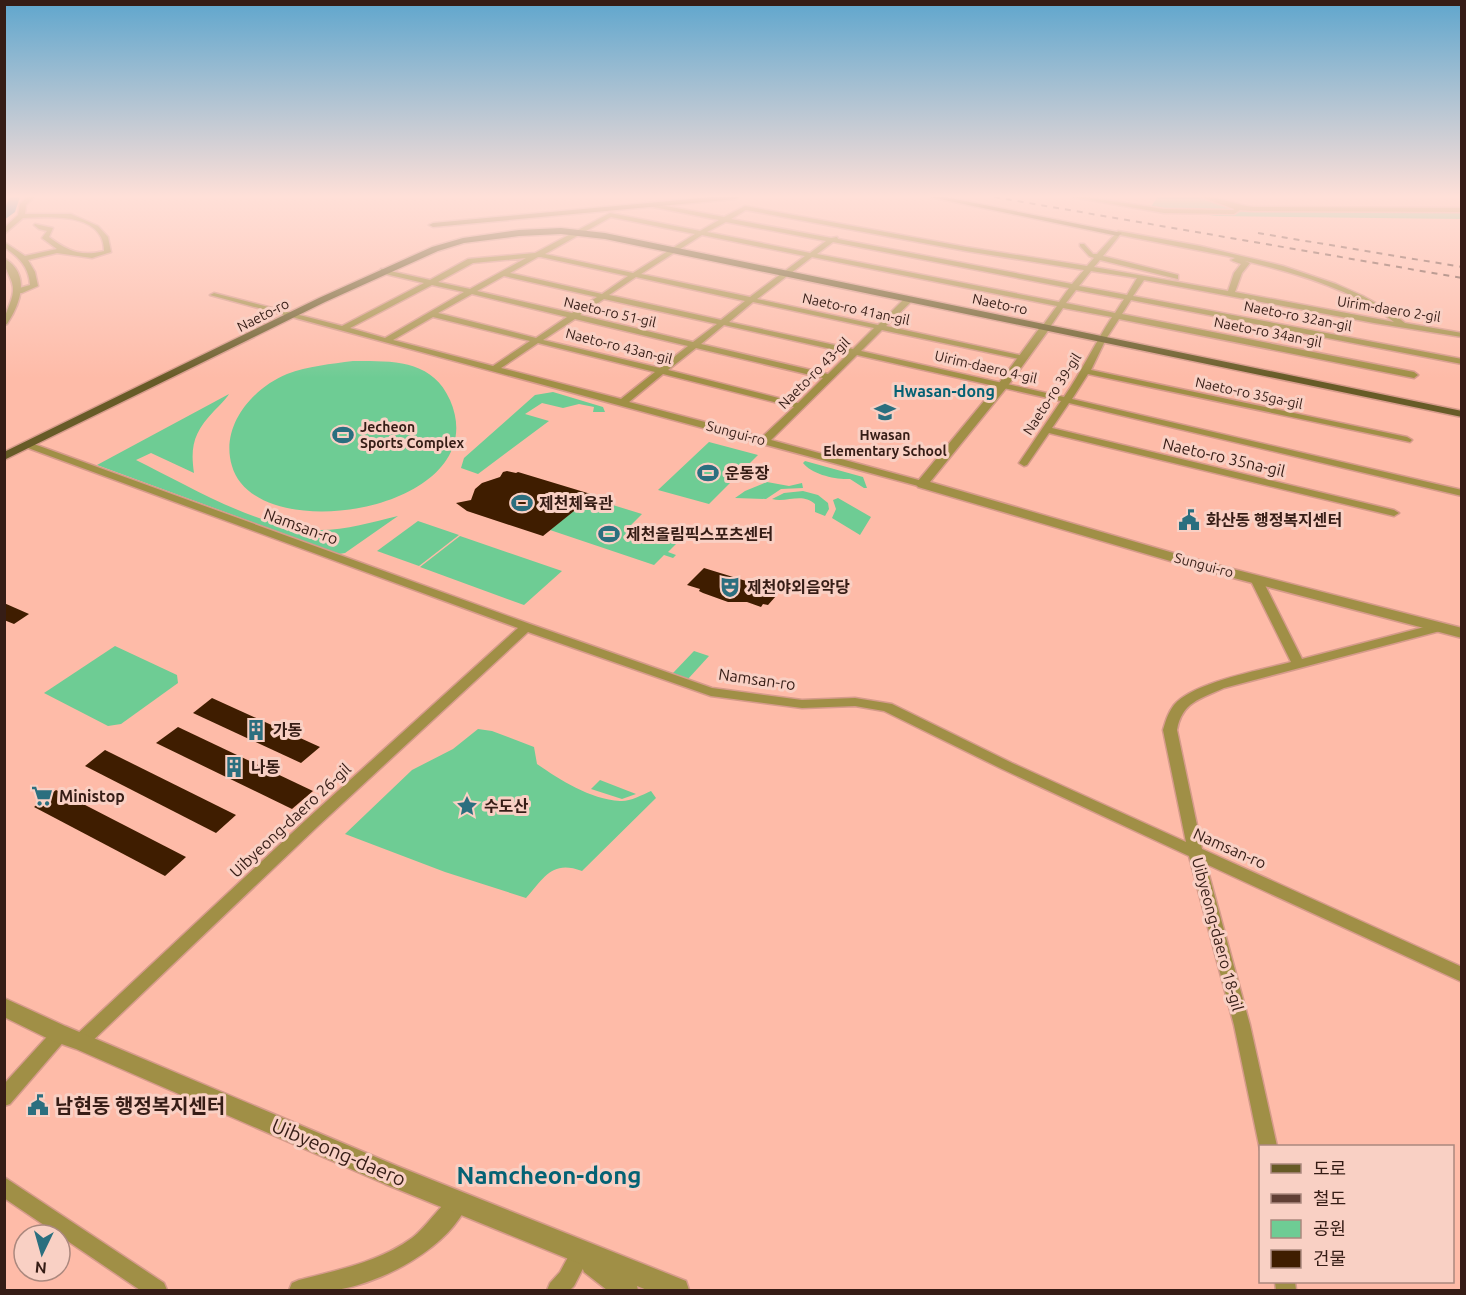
<svg xmlns="http://www.w3.org/2000/svg" width="1466" height="1295" font-family="Ubuntu,'Noto Sans KR',sans-serif">
<style>
.green{fill:#6ecc94}
.lines{fill:none;stroke-linecap:round;stroke-linejoin:round}
.river{fill:#3290a5;fill-rule:evenodd}
.building{fill:#3f1d00}
.minor-casing{stroke:#d69b8b;stroke-width:3}
.tertiary-casing{stroke:#d69b8b;stroke-width:3}
.secondary-casing{stroke:#d69b8b;stroke-width:3}
.primary-casing{stroke:#d69b8b;stroke-width:3}
.minor{fill:#a08f46;fill-rule:evenodd}
.tertiary{fill:#a08f46;fill-rule:evenodd}
.secondary{fill:#80702f;fill-rule:evenodd}
.primary{fill:#675b27;fill-rule:evenodd}
.rail{stroke:#613f35;stroke-width:2;stroke-dasharray:6 6;stroke-linecap:butt}
.labels{text-anchor:middle;dominant-baseline:central;stroke-width:6;stroke-linejoin:round;paint-order:stroke}
.far-street-label{font-size:14px;fill:#361d16;stroke:#f9d0c4}
.far-poi-label{font-size:14px;font-weight:bold;fill:#361d16;stroke:#f9d0c4;text-anchor:start}
.far-quarter-label{font-size:16px;font-weight:bold;fill:#046274;stroke:#f9d0c4}
.street-label{font-size:16px;fill:#361d16;stroke:#f9d0c4}
.poi-label{font-size:16px;font-weight:bold;fill:#361d16;stroke:#f9d0c4;text-anchor:start}
.near-poi-label{font-size:20px;font-weight:bold;fill:#361d16;stroke:#f9d0c4;text-anchor:start}
.near-street-label{font-size:20px;fill:#361d16;stroke:#f9d0c4}
.near-quarter-label{font-size:24px;font-weight:bold;fill:#046274;stroke:#f9d0c4}
</style>
<rect width="100%" height="100%" fill="#febba8"/>
<!-- green -->
<g class="green">
<polygon points="1158,197 1200,197 1233,209 1168,211 1149,209"/>
<polygon points="1244,211 1461,212 1462,219 1217,216 1193,213"/>
<path d="M353 361C392 361 432 359 450 400 498 510 256 551 232 466 220 427 251 389 287 374 308 366 331 364 353 361Z"/>
<polygon points="553,392 603,407 605,412 593,412 594,407 579,404 563,408 542,403 525,414 549,421 478,474 461,468 464,458 535,395"/>
<path d="M229 394C226 399 219 406 214 411 194 432 190 446 194 473L151 453 136 460C189 486 261 530 320 530 346 530 373 522 398 516L345 553 339 554 97 465Z"/>
<polygon points="709,442 758,455 709,504 658,490"/>
<path d="M805 461 863 477 867 488H864L850 479C836 480 811 474 803 463Z"/>
<polygon points="767,482 789,486 802,483 803,488 781,489 766,499 735,498 745,491"/>
<path d="M803 491 818 495 828 503 829 509 825 516 815 512V504C802 492 787 503 772 499L784 493Z"/>
<polygon points="590,498 642,514 631,525 669,537 666,541 676,544 668,552 676,555 673,558 664,555 654,565 550,530"/>
<polygon points="838,498 871,517 860,535 832,518 836,509 833,500"/>
<polygon points="418,521 459,535 419,566 377,551"/>
<polygon points="460,536 562,571 524,605 420,567"/>
<polygon points="115,646 177,675 178,683 121,724 108,726 44,693"/>
<polygon points="694,651 709,656 688,679 673,673"/>
<path d="M478 729 492 731 534 747 537 764C560 780 590 799 620 801 629 802 642 795 651 791L656 798 582 871C552 860 545 877 526 898L445 872 345 834 412 770 453 749Z"/>
<polygon points="600,780 636,794 622,799 591,789"/>
</g>
<g class="lines">
<!-- river -->
<polygon class="river" points="10,197 20,197 15,212 4,220 4,209"/>
</g>
<!-- building -->
<g class="building">
<polygon points="507,471 516,473 518,472 594,495 543,536 467,511 456,503 471,500 475,489 482,483 500,477 503,472"/>
<polygon points="704,568 775,590 772,595 776,596 768,605 763,604 761,607 747,602 728,602 703,593 699,591 700,589 687,585"/>
<polygon points="4,603 29,614 14,624 4,620"/>
<polygon points="212,698 320,747 301,763 193,713"/>
<polygon points="178,727 313,791 292,809 156,743"/>
<polygon points="105,750 236,815 216,833 85,766"/>
<polygon points="56,790 186,857 165,876 34,807"/>
</g>
<g class="lines">
<defs>
<g id="minor">
<path d="M27 197H34L26 205 25 214H71L98 226 108 237 111 252 92 258 57 253 28 260 35 272 38 286 22 293H16V289L30 285C29 267 19 257 4 247V242L25 256 57 249 42 238 47 231 39 229 34 225 35 224 53 228 49 237C68 251 81 257 104 251 104 247 103 241 101 237 89 213 45 217 23 218L4 234V228L18 215 20 204Z"/>
<polygon points="1072,197 1086,197 1164,209 1233,210 1240,206 1243,208 1234,214 1164,213"/>
<path d="M650 203 724 217 745 206 966 247 1087 266 1094 258 1089 256 1080 246V244H1084L1093 254H1097L1118 231 1200 246 1283 266 1336 284 1363 296 1388 310 1405 323 1462 333V337L1374 323 1144 280 1133 296 1462 359V364L1131 300 1122 314 1414 372 1418 375 1414 378 1119 319 1106 339 1091 370 1407 437 1412 440 1410 442 1088 374 1072 399 1462 490V496L1069 403 1052 428 1394 510 1399 513 1394 516 1049 433 1027 465 1024 466 1019 463 1061 401 857 355 771 440 926 482 927 484 922 487 210 295 214 293 342 326 424 283 381 273V269L430 280 468 259 535 253 610 213 700 231 719 220 648 206 647 205ZM746 210 966 251 1084 270 1072 284 838 239 837 237 831 238 731 219ZM611 217 695 234 633 273 545 254ZM726 222 826 241 810 253 707 232ZM702 235 805 256 750 297 641 274ZM1120 235 1227 256 1235 258 1231 260 1233 261 1241 264 1234 273 1228 291 1094 267 1100 260 1178 279V275L1103 256ZM833 242 1069 288 1059 302 817 254ZM538 257H541L628 276 602 294 510 273ZM812 257 1057 306 1041 328 1045 330H1048L1063 308 1112 317C1095 343 1082 371 1064 397L861 351 882 330 1024 360 1028 358 1024 356 886 326 912 301V297H906L878 325 757 299ZM526 258 470 289 438 282 473 263ZM1245 261C1292 272 1356 290 1394 322L1235 292 1242 273 1250 263ZM1091 271 1137 278 1127 295 1079 286ZM504 276 597 297 572 313 477 291ZM636 277 745 301 721 320 609 295ZM432 285 464 292 385 338 350 328ZM1076 290 1124 299 1115 313 1066 303ZM472 294 567 317 536 338 438 313ZM604 299 717 324 693 342 580 315ZM753 302 874 328 853 349 729 322ZM433 317 530 341 493 366 393 340ZM575 319 688 346 660 368 543 340ZM724 325 849 353 828 374 701 344ZM538 343 655 372 621 399 501 368ZM696 348 823 378 798 403 668 370ZM663 374 794 407 762 437 629 402Z"/>
<path d="M31 443 530 624 712 688 802 700 855 698 892 704 1012 763 1186 842 1163 730C1166 720 1168 713 1174 705 1193 682 1262 670 1291 662L1250 579 1252 577H1260L1262 579 1302 659 1436 624 1440 625 1442 628 1440 631 1224 688C1200 699 1182 702 1177 730L1202 849 1462 967V982L1206 864 1250 1025 1277 1146H1260V1150L1234 1025 1189 856 1002 769 884 711 855 706 802 708 711 696 528 632 317 827 87 1046 81 1049 75 1046 72 1041 75 1036 307 819 518 628 28 448V444Z"/>
<polygon points="60,1026 66,1029 68,1034 66,1039 10,1104 4,1106 4,1084 54,1029"/>
<polygon points="4,1177 164,1283 167,1290 140,1290 4,1198"/>
<path d="M458 1193 465 1196 468 1203C449 1248 382 1283 336 1290 321 1293 304 1290 289 1290L292 1283 299 1280C338 1270 379 1262 412 1238 427 1227 444 1199 458 1193Z"/>
<polygon points="581,1243 588,1246 591,1253 574,1286 570,1290 547,1290 550,1283 560,1272 574,1246"/>
<polygon points="1275,1282 1295,1282 1296,1290 1276,1290"/>
</g>
<g id="tertiary">
<path d="M1201 197C1219 196 1235 205 1253 207L1462 208V212L1253 211 1237 210Z"/>
<path d="M4 258C31 274 21 303 7 324L4 325C4 312 12 304 13 291 14 279 4 271 4 258Z"/>
<polygon points="1041,326 1050,328 1007,387 930,482 1194,559 1462,628 1462,638 1184,565 918,487 916,484 918,481 999,383"/>
<polygon points="4,998 65,1026 397,1166 686,1281 689,1290 647,1290 637,1286 638,1290 607,1290 584,1272 581,1264 385,1184 76,1049 53,1041 4,1017"/>
</g>
<g id="secondary">
<polygon points="712,197 740,197 736,199 433,227 429,225 433,223"/>
<polygon points="930,197 945,197 1122,233 1118,236"/>
</g>
<polygon id="primary" points="561,228 605,233 1462,411 1462,417 605,239 561,234 519,236 464,243 438,251 325,302 4,460 4,452 319,298 432,247 463,238 519,230"/>
</defs>
<!-- minor casing -->
<use href="#minor" class="minor-casing"/>
<!-- tertiary casing -->
<use href="#tertiary" class="tertiary-casing"/>
<!-- secondary casing -->
<use href="#secondary" class="secondary-casing"/>
<!-- primary casing -->
<use href="#primary" class="primary-casing"/>
<!-- minor -->
<use href="#minor" class="minor"/>
<!-- tertiary -->
<use href="#tertiary" class="tertiary"/>
<!-- secondary -->
<use href="#secondary" class="secondary"/>
<!-- primary -->
<use href="#primary" class="primary"/>
<!-- rail -->
<g class="rail">
<polyline points="994,197 1462,278"/>
<polyline points="1258,233 1462,267"/>
</g>
</g>
<!-- sky -->
<linearGradient id="sky" x2="0" y2="1"><stop stop-color="#5fa6cd"/><stop offset="0.52" stop-color="#ffe0d8"/><stop offset="1" stop-color="#ffe0d8" stop-opacity="0"/></linearGradient>
<rect width="1466" height="378" fill="url(#sky)"/>
<!-- icons -->
<defs>
<symbol id="school-bare" viewBox="-9 -9 18 18"><path d="M0-5L7-2L0 1L-7-2ZM-4 1L0 2.5L4 1V4Q0 6-4 4Z" fill="#2b6f7f" stroke="#f9d0c4" stroke-width="2.5" paint-order="stroke"/></symbol>
<symbol id="stadium-bare" viewBox="-9 -9 18 18"><path d="M0-5a6.5 5 0 1 0 0 10a6.5 5 0 1 0 0-10ZM-3.5-1.8h7v3.6h-7Z" fill="#2b6f7f" stroke="#f9d0c4" stroke-width="2.5" paint-order="stroke"/></symbol>
<symbol id="civic-bare" viewBox="-9 -9 18 18"><path d="M-.6-6.5H3V-4.5H.6V-3L4-1V1h2V6H-6V1h2V-1L-.6-3ZM-1.2 2.5V6h2.4V2.5Z" fill="#2b6f7f" stroke="#f9d0c4" stroke-width="2.5" paint-order="stroke"/></symbol>
<symbol id="theatre-bare" viewBox="-9 -9 18 18"><path d="M-5-5.5Q0-4 5-5.5V0Q5 5 0 6Q-5 5-5 0ZM-3.3-2.5H-1v1.5H-3.3ZM1-2.5H3.3v1.5H1ZM-2.8 1Q0 5.5 2.8 1Z" fill="#2b6f7f" stroke="#f9d0c4" stroke-width="2.5" paint-order="stroke"/></symbol>
<symbol id="building-bare" viewBox="-9 -9 18 18"><path d="M-4-6H4V6H1V3H-1V6H-4ZM-2.5-4.3h1.7v1.8h-1.7ZM.8-4.3h1.7v1.8H.8ZM-2.5-1h1.7V.8h-1.7ZM.8-1h1.7V.8H.8Z" fill="#2b6f7f" stroke="#f9d0c4" stroke-width="2.5" paint-order="stroke"/></symbol>
<symbol id="supermarket-bare" viewBox="-9 -9 18 18"><path d="M-6-5.5h2.5l.6 2H6L4.5 2H-2.5L-4.4-4H-6ZM-1.5 3.2a1.3 1.3 0 1 0 .1 0ZM3 3.2a1.3 1.3 0 1 0 .1 0Z" fill="#2b6f7f" stroke="#f9d0c4" stroke-width="2.5" paint-order="stroke"/></symbol>
<symbol id="sight-bare" viewBox="-9 -9 18 18"><path d="M0-6L1.8-2.2L6-1.7L2.9 1.2L3.7 5.4L0 3.3L-3.7 5.4L-2.9 1.2L-6-1.7L-1.8-2.2Z" fill="#2b6f7f" stroke="#f9d0c4" stroke-width="2.5" paint-order="stroke"/></symbol>
</defs>
<g fill-rule="evenodd">
<use href="#school-bare" x="870" y="397" width="30" height="30"/>
<use href="#stadium-bare" x="328" y="420" width="30" height="30"/>
<use href="#stadium-bare" x="693" y="458" width="30" height="30"/>
<use href="#stadium-bare" x="507" y="488" width="30" height="30"/>
<use href="#civic-bare" x="1174" y="505" width="30" height="30"/>
<use href="#stadium-bare" x="594" y="519" width="30" height="30"/>
<use href="#theatre-bare" x="715" y="572" width="30" height="30"/>
<use href="#building-bare" x="241" y="715" width="30" height="30"/>
<use href="#building-bare" x="219" y="752" width="30" height="30"/>
<use href="#supermarket-bare" x="27" y="781" width="30" height="30"/>
<use href="#sight-bare" x="452" y="791" width="30" height="30"/>
<use href="#civic-bare" x="23" y="1090" width="30" height="30"/>
</g>
<g class="labels">
<!-- far-street labels -->
<g class="far-street-label">
<text transform="translate(1000 304) rotate(12)">Naeto-ro</text>
<text transform="translate(856 309) rotate(12)">Naeto-ro 41an-gil</text>
<text transform="translate(1389 309) rotate(9)">Uirim-daero 2-gil</text>
<text transform="translate(610 312) rotate(13)">Naeto-ro 51-gil</text>
<text transform="translate(263 315) rotate(-27)">Naeto-ro</text>
<text transform="translate(1298 316) rotate(11)">Naeto-ro 32an-gil</text>
<text transform="translate(1268 332) rotate(11)">Naeto-ro 34an-gil</text>
<text transform="translate(619 346) rotate(14)">Naeto-ro 43an-gil</text>
<text transform="translate(986 367) rotate(13)">Uirim-daero 4-gil</text>
<text transform="translate(814 373) rotate(-45)">Naeto-ro 43-gil</text>
<text transform="translate(1249 393) rotate(12)">Naeto-ro 35ga-gil</text>
<text transform="translate(1052 394) rotate(-57)">Naeto-ro 39-gil</text>
<text transform="translate(736 433) rotate(15)">Sungui-ro</text>
<text transform="translate(1204 565) rotate(15)">Sungui-ro</text>
</g>
<!-- far-poi labels -->
<g class="far-poi-label">
<text x="360" y="427">Jecheon<tspan x="360" dy="16">Sports Complex</tspan></text>
<text x="885" y="435" text-anchor="middle">Hwasan<tspan x="885" dy="16">Elementary School</tspan></text>
</g>
<!-- far-quarter labels -->
<g class="far-quarter-label">
<text x="944" y="391">Hwasan-dong</text>
</g>
<!-- street labels -->
<g class="street-label">
<text transform="translate(1224 457) rotate(13)">Naeto-ro 35na-gil</text>
<text transform="translate(301 526) rotate(20)">Namsan-ro</text>
<text transform="translate(757 679) rotate(8)">Namsan-ro</text>
<text transform="translate(290 820) rotate(-43)">Uibyeong-daero 26-gil</text>
<text transform="translate(1230 848) rotate(24)">Namsan-ro</text>
<text transform="translate(1218 934) rotate(75)">Uibyeong-daero 18-gil</text>
</g>
<!-- poi labels -->
<g class="poi-label">
<text x="725" y="473">운동장</text>
<text x="539" y="503">제천체육관</text>
<text x="1206" y="520">화산동 행정복지센터</text>
<text x="626" y="534">제천올림픽스포츠센터</text>
<text x="747" y="587">제천야외음악당</text>
<text x="273" y="730">가동</text>
<text x="251" y="767">나동</text>
<text x="59" y="796">Ministop</text>
<text x="484" y="806">수도산</text>
</g>
<!-- near-poi labels -->
<g class="near-poi-label">
<text x="55" y="1105">남현동 행정복지센터</text>
</g>
<!-- near-street labels -->
<g class="near-street-label">
<text transform="translate(339 1152) rotate(23)">Uibyeong-daero</text>
</g>
<!-- near-quarter labels -->
<g class="near-quarter-label">
<text x="549" y="1175">Namcheon-dong</text>
</g>
</g>
<!-- border -->
<rect width="1466" height="1295" fill="none" stroke="#361d16" stroke-width="12"/>
<!-- legend -->
<rect x="1259" y="1145" width="195" height="138" fill="#f9d0c4" stroke="#ab887e" stroke-width="1.5"/>
<rect x="1271" y="1164" width="30" height="9" fill="#675b27" stroke="#ab887e" stroke-width="1.5"/>
<text x="1313" y="1175" font-size="18" fill="#361d16">도로</text>
<rect x="1271" y="1194" width="30" height="9" fill="#613f35" stroke="#ab887e" stroke-width="1.5"/>
<text x="1313" y="1205" font-size="18" fill="#361d16">철도</text>
<rect x="1271" y="1220" width="30" height="18" fill="#6ecc94" stroke="#ab887e" stroke-width="1.5"/>
<text x="1313" y="1235" font-size="18" fill="#361d16">공원</text>
<rect x="1271" y="1250" width="30" height="18" fill="#3f1d00" stroke="#ab887e" stroke-width="1.5"/>
<text x="1313" y="1265" font-size="18" fill="#361d16">건물</text>
<!-- north arrow -->
<g transform="translate(42 1253) rotate(185)"><circle r="28" fill="#f9d0c4" stroke="#ab887e" stroke-width="1.5"/>
<path d="M0-4.5L10 22L0 15L-10 22Z" fill="#2b6f7f"/>
<text y="-9" font-size="16" font-weight="bold" text-anchor="middle" fill="#361d16">N</text>
</g>
</svg>
